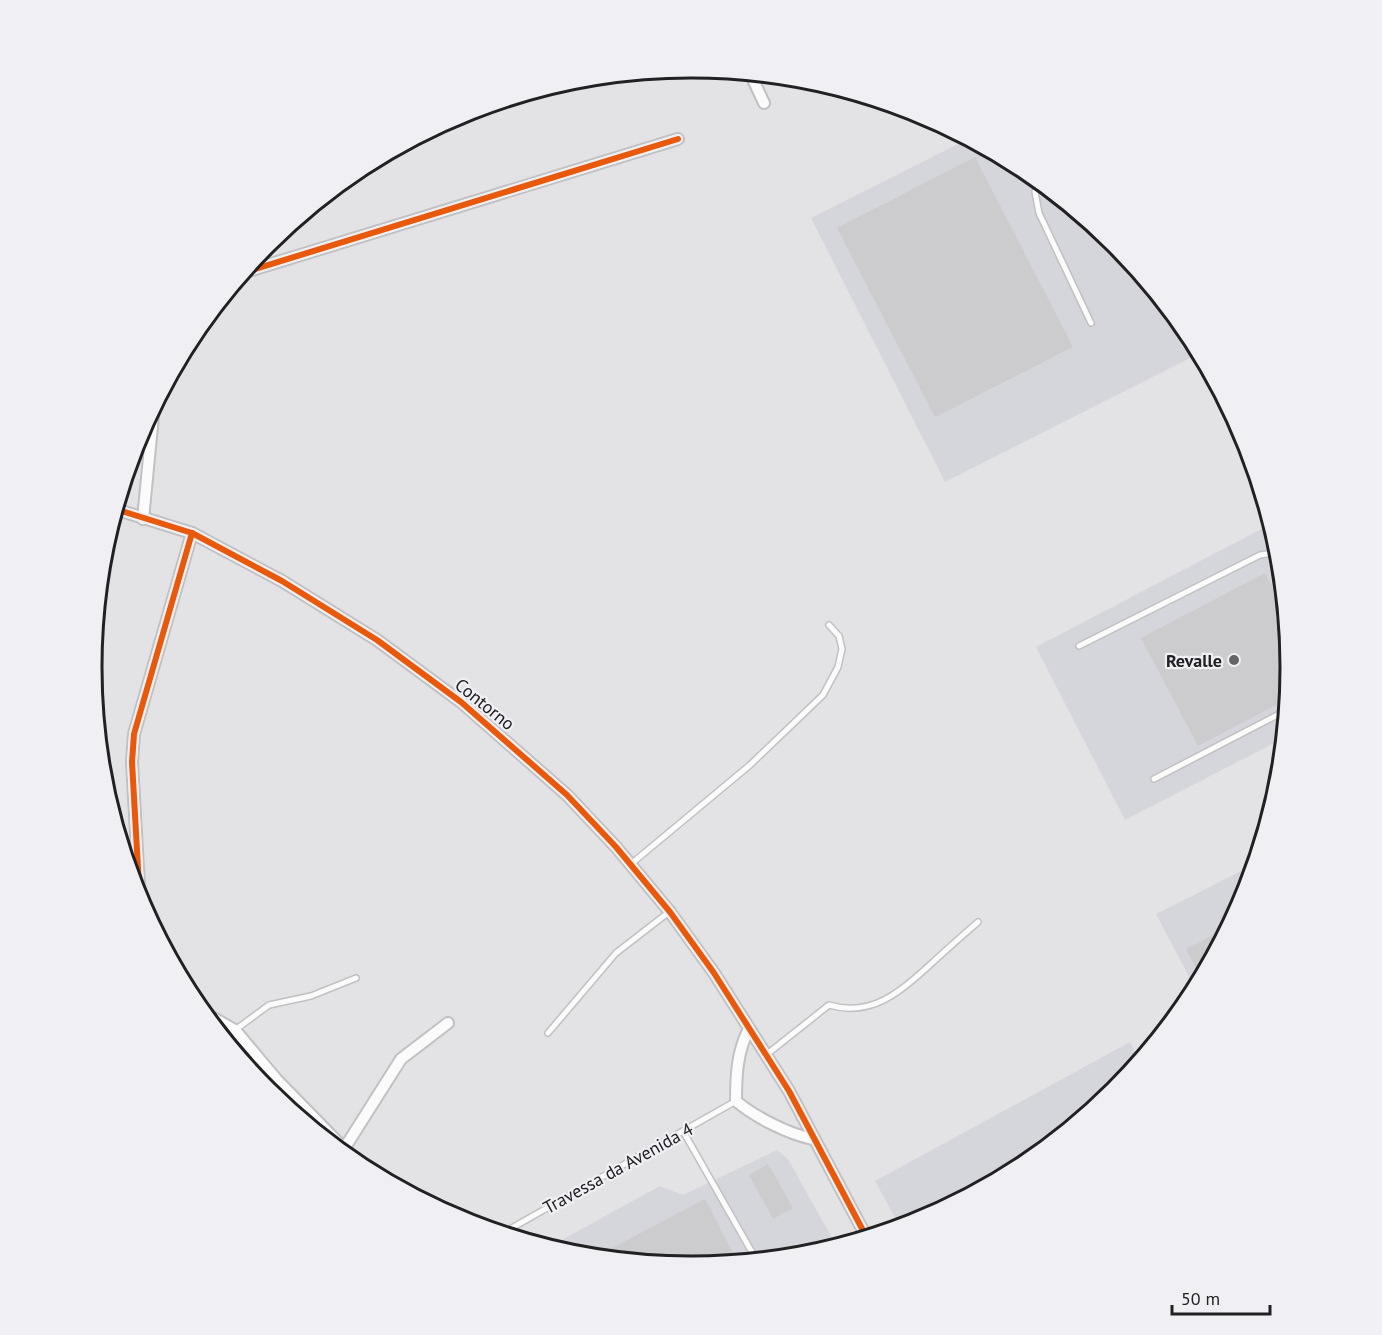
<svg xmlns="http://www.w3.org/2000/svg" width="1382" height="1335" font-family="'PT Sans',sans-serif">
<style>
.built{fill:#d5d5dc}
.building{fill:#ccccce}
.lines{fill:none;stroke-linecap:round;stroke-linejoin:round}
.service-casing{stroke:#c1c1c3;stroke-width:8}
.minor-casing{stroke:#c1c1c3;stroke-width:14}
.service{stroke:#fbfbfb;stroke-width:5}
.minor{stroke:#fbfbfb;stroke-width:10}
.cycleway-casing{stroke:#f0f0f4;stroke-width:10}
.cycleway{stroke:#e8590c;stroke-width:6}
.poi-dot{fill:#656567;stroke:#f0f0f4;stroke-width:2}
.labels{text-anchor:middle;dominant-baseline:central;stroke-width:4.5;stroke-linejoin:round;paint-order:stroke}
.poi-label{font-size:18px;font-weight:bold;fill:#212123;stroke:#f0f0f4;text-anchor:end}
.street-label{font-size:18px;fill:#212123;stroke:#f0f0f4}
.rim{fill:none;stroke:#212123;stroke-width:3}
</style>
<rect width="100%" height="100%" fill="#e3e3e6"/>
<!-- built -->
<g class="built">
<polygon points="968,139 1025,169 1116,243 1190,334 1200,353 945,482 811,218"/>
<polygon points="1271,524 1280,551 1291,668 1284,738 1125,820 1036,647"/>
<polygon points="1255,864 1245,897 1196,990 1156,914"/>
<polygon points="1130,1042 1140,1061 1115,1092 1024,1167 920,1222 901,1228 875,1181"/>
<polygon points="777,1150 788,1159 837,1247 808,1256 691,1267 574,1256 547,1248 660,1186 683,1195"/>
</g>
<!-- building -->
<g class="building">
<polygon points="975,157 1073,347 935,417 837,228"/>
<polygon points="1265,573 1286,612 1291,668 1288,699 1198,746 1141,638"/>
<polygon points="1230,926 1202,979 1186,949"/>
<polygon points="768,1164 793,1208 773,1219 749,1175"/>
<polygon points="705,1199 738,1263 691,1267 599,1258 597,1256"/>
</g>
<g class="lines">
<defs>
<g id="service">
<polyline points="488,109 552,86"/>
<polyline points="371,161 372,162"/>
<polyline points="1038,180 1035,192 1039,213 1091,323"/>
<polyline points="1079,646 1260,555 1280,552"/>
<polyline points="1154,779 1287,710"/>
<polyline points="631,864 750,765 823,695 838,667 842,649 839,636 829,625"/>
<polyline points="235,1030 269,1005 311,996 356,978"/>
<polyline points="548,1033 616,953 669,912"/>
<path d="M766 1055 829 1005C873 1018 902 990 932 963 947 949 962 936 978 922"/>
<polyline points="683,1131 757,1261"/>
<polyline points="501,1234 736,1101"/>
</g>
<g id="minor">
<polyline points="750,73 764,103"/>
<polyline points="242,273 678,139"/>
<polyline points="115,509 192,533 282,581 377,640 461,702 567,795 616,847 670,912 714,973 789,1091 867,1238"/>
<polyline points="143,519 154,406"/>
<polyline points="140,903 132,762 134,734 192,533"/>
<polyline points="201,1011 235,1030 277,1080 365,1170"/>
<path d="M749 1029C737 1051 736 1076 736 1101 755 1117 788 1134 813 1139"/>
<polyline points="344,1149 401,1059 448,1023"/>
</g>
</defs>
<!-- service casing -->
<use href="#service" class="service-casing"/>
<!-- minor casing -->
<use href="#minor" class="minor-casing"/>
<!-- service -->
<use href="#service" class="service"/>
<!-- minor -->
<use href="#minor" class="minor"/>
<defs>
<g id="cycleway">
<polyline points="242,273 678,139"/>
<polyline points="115,509 192,533 282,581 377,640 461,702 567,795 616,847 670,912 714,973 789,1091 867,1238"/>
<polyline points="140,903 132,762 134,734 192,533"/>
</g>
</defs>
<!-- cycleway casing -->
<use href="#cycleway" class="cycleway-casing"/>
<!-- cycleway -->
<use href="#cycleway" class="cycleway"/>
</g>
<!-- markers -->
<circle class="poi-dot" cx="1234" cy="660" r="6"/>
<g class="labels">
<!-- poi labels -->
<g class="poi-label">
<text x="1222" y="660">Revalle</text>
</g>
<!-- street labels -->
<g class="street-label">
<text transform="translate(485 704) rotate(39)">Contorno</text>
<text transform="translate(618 1168) rotate(-29)">Travessa da Avenida 4</text>
</g>
</g>
<!-- crop -->
<path d="M0 0H1382V1335H0ZM102 667a589 589 0 1 1 1178 0a589 589 0 1 1-1178 0Z" fill="#f0f0f4" fill-rule="evenodd"/>
<path class="rim" d="M102 667a589 589 0 1 1 1178 0a589 589 0 1 1-1178 0Z"/>
<!-- scale -->
<path d="M1172 1305v9h98v-9" fill="none" stroke="#212123" stroke-width="3"/>
<text x="1181" y="1305" font-size="18" fill="#212123" stroke="#f0f0f4" stroke-width="4.5" paint-order="stroke">50 m</text>
</svg>
